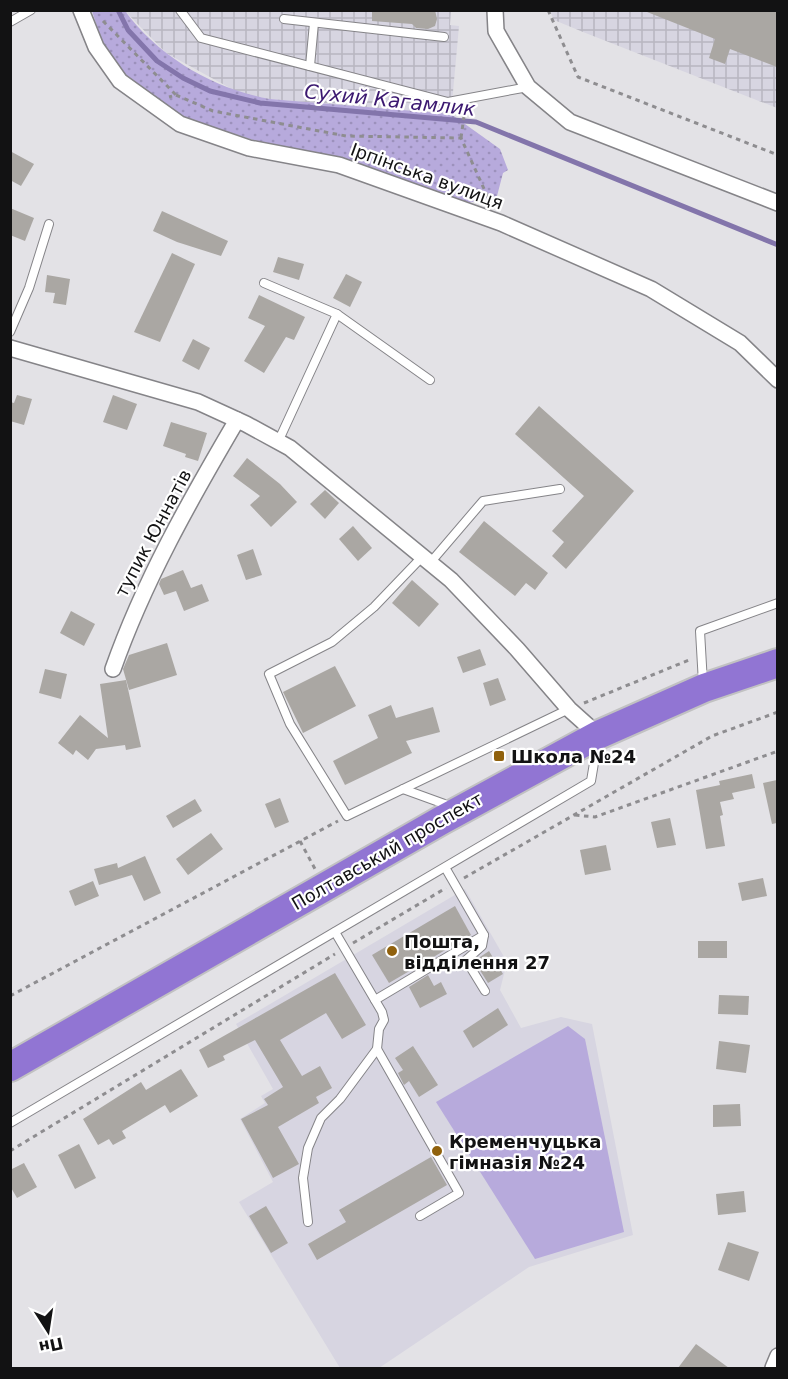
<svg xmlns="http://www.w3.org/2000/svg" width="788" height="1379" font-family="'DejaVu Sans',sans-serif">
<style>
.built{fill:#d7d5e1}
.industrial{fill:url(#industrial-grid)}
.grass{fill:url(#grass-dots)}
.park{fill:#b7aadc}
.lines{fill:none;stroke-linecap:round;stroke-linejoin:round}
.stream{stroke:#8375ab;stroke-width:5}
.building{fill:#aaa7a3}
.lane-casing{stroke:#858488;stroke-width:10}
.street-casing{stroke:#858488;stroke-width:18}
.highway-casing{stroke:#c1c1c2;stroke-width:32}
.path{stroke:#8e8d90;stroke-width:3;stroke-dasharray:4.5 4.5;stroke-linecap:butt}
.lane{stroke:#fff;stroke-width:8}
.street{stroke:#fff;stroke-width:15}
.highway{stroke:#9175d3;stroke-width:28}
.poi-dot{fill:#90610d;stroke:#fff;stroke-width:2}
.labels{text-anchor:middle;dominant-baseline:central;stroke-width:4.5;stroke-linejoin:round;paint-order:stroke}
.street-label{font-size:18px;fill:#121213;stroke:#fff}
.poi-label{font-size:18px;font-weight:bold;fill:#121213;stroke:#fff;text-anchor:start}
.water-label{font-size:20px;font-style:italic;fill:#3b1870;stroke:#fff}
</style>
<defs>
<pattern id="industrial-grid" width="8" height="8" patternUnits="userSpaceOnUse" patternTransform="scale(1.5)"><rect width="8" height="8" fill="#d7d5e1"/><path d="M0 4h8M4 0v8" fill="none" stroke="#b8b6c0"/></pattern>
<pattern id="grass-dots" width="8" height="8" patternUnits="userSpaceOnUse" patternTransform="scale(1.5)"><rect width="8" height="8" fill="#b7aadc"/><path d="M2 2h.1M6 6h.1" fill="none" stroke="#9c91bc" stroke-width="1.8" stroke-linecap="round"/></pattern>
</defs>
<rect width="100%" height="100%" fill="#e3e2e6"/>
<!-- built -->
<polygon class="built" points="465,889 507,962 500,990 521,1028 561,1017 592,1024 633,1235 529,1267 379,1368 340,1368 239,1202 273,1182 240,1119 265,1103 261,1096 273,1089 236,1024"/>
<!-- industrial -->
<g class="industrial">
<polygon points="125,11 451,11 450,25 459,26 451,114 270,99 241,94 166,53"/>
<polygon points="550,11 777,11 777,108 583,32 554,20"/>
</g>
<!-- grass -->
<path class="grass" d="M92 11H125C159 57 214 89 270 99L451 114 500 149 508 170 503 173 497 196 464 204 339 158 271 146 186 118 148 94 124 75 102 42Z"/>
<!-- park -->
<polygon class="park" points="568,1026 585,1039 624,1232 535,1259 436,1102"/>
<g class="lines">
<!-- stream -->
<polyline class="stream" points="118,10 128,30 157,61 183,78 210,91 260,103 476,122 778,245"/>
</g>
<!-- building -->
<g class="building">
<polygon points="372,10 435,10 437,19 435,26 428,29 416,28 412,24 372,21"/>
<polygon points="642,10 777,10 777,67 730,49 725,64 709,58 715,39"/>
<polygon points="10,151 34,164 21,186 10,180"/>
<polygon points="10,208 34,218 25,241 10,235"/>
<polygon points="162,211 228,241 221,256 177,242 153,231"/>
<polygon points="172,253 195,264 160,342 134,332"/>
<polygon points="278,257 304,264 299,280 273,272"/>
<polygon points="346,274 362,282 350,307 333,298"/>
<polygon points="47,275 70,279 66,305 53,303 55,293 45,292"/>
<polygon points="259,295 305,317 294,340 286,337 264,373 244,361 265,326 248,318"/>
<polygon points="193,339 210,348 199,370 182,361"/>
<polygon points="17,395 32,399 24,425 10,421 10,402 14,403"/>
<polygon points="113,395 137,404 127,430 103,422"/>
<polygon points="539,406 634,491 566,569 552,556 564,542 552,531 584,496 515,434"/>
<polygon points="171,422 207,433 198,461 185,457 186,454 163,446"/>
<polygon points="247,458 280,484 297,502 271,527 250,505 260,496 233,476"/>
<polygon points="325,490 339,503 325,519 310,504"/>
<polygon points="484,521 548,573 535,590 526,583 515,596 459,552"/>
<polygon points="353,526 372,548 358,561 339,539"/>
<polygon points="253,549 262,575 246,580 237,555"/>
<polygon points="183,570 191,588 202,584 209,601 184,611 176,591 164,595 159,584 161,579"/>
<polygon points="412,580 439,604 419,627 392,603"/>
<polygon points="71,611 95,624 84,646 60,633"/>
<polygon points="167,643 177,675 129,690 123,669 129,655"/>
<polygon points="480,649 486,665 463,673 457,657"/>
<polygon points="335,666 356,706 303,733 283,692"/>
<polygon points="45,669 67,674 61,699 39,693"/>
<polygon points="498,678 506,700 490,706 483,683"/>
<polygon points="126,680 141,747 126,750 125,745 96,749 88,760 76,750 73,755 58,743 80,715 108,738 100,684"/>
<polygon points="391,705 396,718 433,707 440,732 406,741 412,753 345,785 333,761 378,738 368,715"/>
<polygon points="752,774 755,788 732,793 734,799 720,802 723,815 720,816 725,846 706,849 696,790 720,785 719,781"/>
<polygon points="777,780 777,823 772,824 763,783"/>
<polygon points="280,798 289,822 275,828 265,804"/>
<polygon points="195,799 202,811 173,828 166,816"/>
<polygon points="670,818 676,845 657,848 651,822"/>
<polygon points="211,833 223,849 188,875 176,859"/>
<polygon points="606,845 611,870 585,875 580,850"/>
<polygon points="145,856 161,893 144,901 132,875 99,885 94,869 117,863 118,868"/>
<polygon points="763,878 767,896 742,901 738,883"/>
<polygon points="93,881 99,896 75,906 69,891"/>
<polygon points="455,906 471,935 389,983 372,955"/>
<rect x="698" y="941" width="29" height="17"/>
<polygon points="489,951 503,974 488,983 474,961"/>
<polygon points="335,973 366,1025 342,1039 326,1013 280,1040 302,1076 320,1066 332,1088 316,1097 319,1103 278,1127 299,1164 273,1178 241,1119 268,1105 264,1099 283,1087 255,1040 223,1056 225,1060 208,1068 199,1050"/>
<polygon points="428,975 434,986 441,982 447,994 420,1008 409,987"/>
<polygon points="719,995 749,996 748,1015 718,1014"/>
<polygon points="498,1008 508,1025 473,1048 463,1031"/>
<polygon points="719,1041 750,1045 746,1073 716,1069"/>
<polygon points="413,1046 438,1085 419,1097 409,1081 404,1085 398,1073 403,1070 395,1058"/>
<polygon points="181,1069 198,1096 170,1113 165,1105 122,1131 126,1138 113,1145 109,1139 98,1145 83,1119 141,1082 146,1090"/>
<polygon points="740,1104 741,1126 713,1127 713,1105"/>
<polygon points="79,1144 96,1178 75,1189 58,1155"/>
<polygon points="431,1157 447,1185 317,1260 308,1244 346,1222 339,1210"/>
<polygon points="24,1163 37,1187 17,1198 10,1186 10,1170"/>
<polygon points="744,1191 746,1212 718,1215 716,1194"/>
<polygon points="266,1206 288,1243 271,1253 249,1216"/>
<polygon points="728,1242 759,1252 749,1281 718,1270"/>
<polygon points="696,1344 729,1368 678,1368"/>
</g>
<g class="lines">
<defs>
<g id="lane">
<polyline points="180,10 201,38 448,102 528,87"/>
<polyline points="284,19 444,37"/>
<polyline points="10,22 31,10"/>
<polyline points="310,66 314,23"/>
<polyline points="264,283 337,314 278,442"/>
<polyline points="337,314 430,380"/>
<polyline points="10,332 29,288 49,224"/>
<polyline points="422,557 374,607 332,642 269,674 290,724 347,816 569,709"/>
<polyline points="430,563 483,501 560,489"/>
<polyline points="703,683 700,631 778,603"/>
<polyline points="403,789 450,806"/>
<polyline points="446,869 484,935 482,946 466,960 485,991"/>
<polyline points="335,932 382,1012 384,1020 379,1029 377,1049 459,1193 420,1216"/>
<polyline points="375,1000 484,935"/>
<polyline points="10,1123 591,781 597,745"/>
<polyline points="308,1222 303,1178 308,1148 321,1118 340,1099 377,1049"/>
</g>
<g id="street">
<polyline points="81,10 96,47 120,81 180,124 249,148 339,165 501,223 651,289 740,343 778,380"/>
<polyline points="495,10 496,31 528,87 570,122 778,203"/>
<polyline points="10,348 198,402 246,424 290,448 451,580 517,649 569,709 598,735"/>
<path d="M113 669C144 581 190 500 237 420"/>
<polyline points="773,1368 778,1356"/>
</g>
<polyline id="highway" points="10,1067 442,820 598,735 704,688 778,663"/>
</defs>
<!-- lane casing -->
<use href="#lane" class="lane-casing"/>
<!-- street casing -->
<use href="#street" class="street-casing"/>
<!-- highway casing -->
<use href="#highway" class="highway-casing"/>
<!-- path -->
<g class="path">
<polyline points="548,10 578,77 778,155"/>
<polyline points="103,21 176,95 169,97"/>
<polyline points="176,95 213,111 346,136 461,138 490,202"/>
<polyline points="461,138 465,109"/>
<polyline points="584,703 689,660"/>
<polyline points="575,815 595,817 778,751"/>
<polyline points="300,841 315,869"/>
<polyline points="464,878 712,736 778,712"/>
<polyline points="353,943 446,888"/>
<polyline points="10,996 338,821"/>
<polyline points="10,1151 335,954"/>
</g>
<!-- lane -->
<use href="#lane" class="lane"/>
<!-- street -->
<use href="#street" class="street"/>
<!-- highway -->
<use href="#highway" class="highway"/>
</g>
<!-- markers -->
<g class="poi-dot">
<rect x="493" y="750" width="12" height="12" rx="3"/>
<circle cx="392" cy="951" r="6"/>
<circle cx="437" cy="1151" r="6"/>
</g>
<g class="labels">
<!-- street labels -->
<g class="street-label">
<text transform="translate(427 176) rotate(20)">Ірпінська вулиця</text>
<text transform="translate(153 533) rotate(-62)">тупик Юннатів</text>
<text transform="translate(387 851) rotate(-30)">Полтавський проспект</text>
</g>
<!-- poi labels -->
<g class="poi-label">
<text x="511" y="756">Школа №24</text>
<text x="404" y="941">Пошта,<tspan x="404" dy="21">відділення 27</tspan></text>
<text x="449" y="1141">Кременчуцька<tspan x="449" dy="21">гімназія №24</tspan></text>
</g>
<!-- water labels -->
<g class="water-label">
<text transform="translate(390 100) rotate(6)">Сухий Кагамлик</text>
</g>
</g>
<!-- border -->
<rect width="788" height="1379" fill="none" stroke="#121213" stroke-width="24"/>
<!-- north arrow -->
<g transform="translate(48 1331) rotate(168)" stroke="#ffffff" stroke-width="4.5" paint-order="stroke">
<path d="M0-4.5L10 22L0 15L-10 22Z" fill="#121213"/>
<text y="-9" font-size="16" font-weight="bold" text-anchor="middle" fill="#121213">Пн</text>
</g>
</svg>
